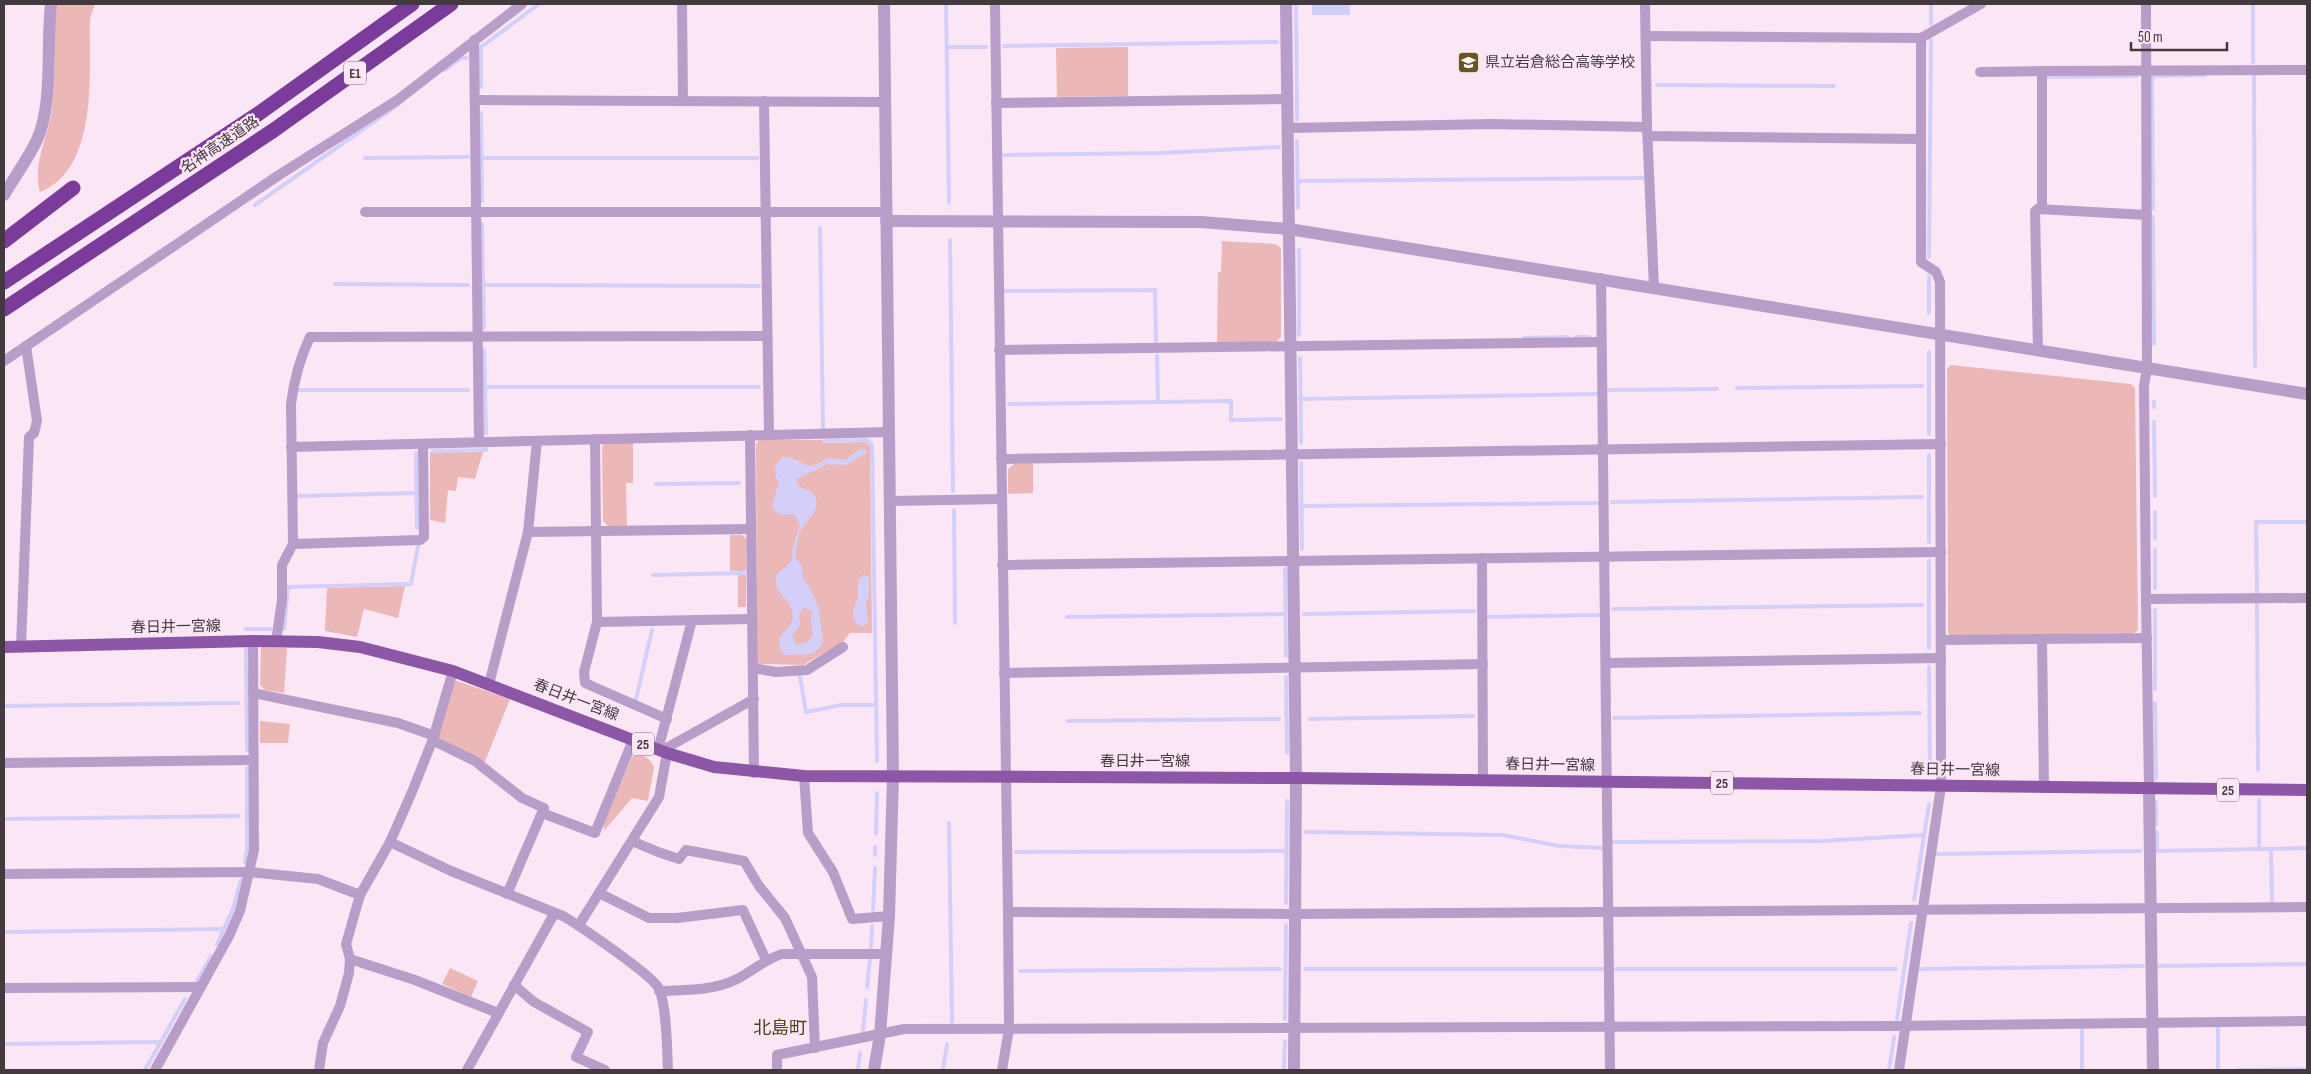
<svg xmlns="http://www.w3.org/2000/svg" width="2311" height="1074" font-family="'Sofia Sans Condensed','Noto Sans JP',sans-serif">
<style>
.green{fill:#ecb8b7}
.water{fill:#d4cff9;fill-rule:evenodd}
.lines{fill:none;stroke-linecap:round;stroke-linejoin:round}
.stream{stroke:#d4cff9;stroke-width:4}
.minor{stroke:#b99dc9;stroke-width:10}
.tertiary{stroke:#b99dc9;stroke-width:12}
.primary{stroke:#8c57a7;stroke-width:12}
.motorway{stroke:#7b3b9a;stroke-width:15}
.labels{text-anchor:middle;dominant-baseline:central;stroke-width:4.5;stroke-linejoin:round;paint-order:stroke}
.shield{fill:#fbe6f5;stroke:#7a6e76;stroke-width:1}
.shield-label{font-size:14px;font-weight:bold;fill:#433a40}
.poi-label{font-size:15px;fill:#433a40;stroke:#fbe6f5;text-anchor:start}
.street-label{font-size:15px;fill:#433a40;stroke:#fbe6f5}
.quarter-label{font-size:18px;fill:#4e3f17;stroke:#fbe6f5}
</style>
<rect width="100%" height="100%" fill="#fbe6f5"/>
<!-- green -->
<g class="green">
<path d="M55 4H95L90 19C89 72 99 169 40 192 32 164 48 138 52 109 56 74 54 38 55 4Z"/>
<polygon points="1128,47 1128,96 1057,97 1056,48"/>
<polygon points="1222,241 1275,244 1281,248 1281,337 1276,342 1217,343 1218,272 1221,272"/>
<polygon points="1951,365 2131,384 2135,388 2138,630 2134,633 1951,636 1948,633 1947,369"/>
<polygon points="759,440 822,440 823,443 866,442 870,446 872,633 850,633 843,642 803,665 757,664 756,445"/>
<polygon points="605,443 633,443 633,483 626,483 627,526 608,526 603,521 602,447"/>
<polygon points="430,452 483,452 475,479 458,477 456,491 448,490 445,523 430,520"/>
<polygon points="1033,463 1033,493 1008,494 1008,469 1014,464"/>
<polygon points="730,535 742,535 746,539 746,571 730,571"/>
<rect x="738" y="575" width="8" height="32"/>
<polygon points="405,586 398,618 364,609 357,637 325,631 327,588"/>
<polygon points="261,647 287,648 284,693 265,690 260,685"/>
<polygon points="454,680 510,699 484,764 437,736"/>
<polygon points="260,721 290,724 288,743 260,743"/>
<path d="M635 754C643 753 651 760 654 767L648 801 632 798 604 831V823L632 757Z"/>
<polygon points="450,968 478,981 471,997 442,984"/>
</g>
<!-- water -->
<g class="water">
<rect x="1312" y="4" width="38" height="11"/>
<path d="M860 449 866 450 867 453 846 465 828 464 796 479 797 483 803 489 811 491C825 506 809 517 801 530 797 537 797 549 795 557L802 566 803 578 809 586 819 609 823 641 819 649 811 654 785 655 780 649 779 639C782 633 787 631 790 626 799 610 785 599 777 589L776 575 791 562 793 547 800 525 795 515 779 514 774 510 772 505 779 482 776 477 775 466 782 457C805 456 801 476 828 458L845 460ZM803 608 812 610 811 625 813 635 806 643 796 645 792 636 800 625 799 616Z"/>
<path d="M864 574 869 578V593L866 604 868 622 863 627C844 616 858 607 858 595 858 589 857 584 859 579Z"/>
</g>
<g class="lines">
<!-- stream -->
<g class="stream">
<polyline points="946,4 949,202"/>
<polyline points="1296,4 1297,120"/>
<polyline points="2253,4 2253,62"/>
<polyline points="1931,24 1931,4"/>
<polyline points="1004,46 1277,42"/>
<polyline points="947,47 986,47"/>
<polyline points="445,70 461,58 467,58"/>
<polyline points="2254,75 2255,366"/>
<polyline points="2045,77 2137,76"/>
<polyline points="1657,85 1834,86"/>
<polyline points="481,87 481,47 539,4"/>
<polyline points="481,113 482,201"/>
<polyline points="1297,141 1298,208"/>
<polyline points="1004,155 1163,153 1279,147"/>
<polyline points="365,158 468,157"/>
<polyline points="481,158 757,158"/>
<polyline points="1298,181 1643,178"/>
<polyline points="255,205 399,104"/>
<polyline points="2153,209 2152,76 2205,75"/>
<polyline points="2153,217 2154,344"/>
<polyline points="482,224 484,328"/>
<polyline points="820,228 823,428"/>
<polyline points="950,240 953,491"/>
<polyline points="1299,250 1299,335"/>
<polyline points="1929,257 1931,40"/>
<polyline points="1929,277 1929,313"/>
<polyline points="335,284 468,285"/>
<polyline points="483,285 759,286"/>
<polyline points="1005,291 1155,290 1156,341"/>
<polyline points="1576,337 1589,337"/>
<polyline points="1524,338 1567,337"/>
<polyline points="484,350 486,433"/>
<polyline points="1157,356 1158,402"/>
<polyline points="1300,358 1301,443"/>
<polyline points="485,387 759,387"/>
<polyline points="1737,388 1922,386"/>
<polyline points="298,390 468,390"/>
<polyline points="1609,390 1717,389"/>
<polyline points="1300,399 1597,394"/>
<polyline points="2154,402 2154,407"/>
<polyline points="1009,404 1231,401 1231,420 1281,419"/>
<polyline points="2154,422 2155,496"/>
<polyline points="1929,434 1929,352"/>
<polyline points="824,441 867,440 872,445 877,761"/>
<polyline points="433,451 486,450 486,448"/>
<polyline points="416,453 417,528"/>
<polyline points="1301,463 1302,549"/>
<polyline points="656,484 739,483"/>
<polyline points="297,496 417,493"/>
<polyline points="1612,502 1922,497"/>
<polyline points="1301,506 1597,503"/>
<polyline points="954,510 955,623"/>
<polyline points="2155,512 2155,538"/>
<polyline points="1929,542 1929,455"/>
<polyline points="2155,550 2155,588"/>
<polyline points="1285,569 1286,656"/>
<polyline points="653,575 744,573"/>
<polyline points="2257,593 2256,522 2307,522"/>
<polyline points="2257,604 2258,770"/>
<polyline points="1613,609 1922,605"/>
<polyline points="2155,610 2155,689"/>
<polyline points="1304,614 1474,611"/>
<polyline points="1067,617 1285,614"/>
<polyline points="1488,617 1598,615"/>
<polyline points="246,629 271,629"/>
<polyline points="284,629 288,587 411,584 418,546"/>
<polyline points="246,648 247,750"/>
<polyline points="1929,648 1929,561"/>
<polyline points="1929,667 1930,775"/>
<polyline points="800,677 806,712 841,705 876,705"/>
<polyline points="1286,677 1287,753"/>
<polyline points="636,699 652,630"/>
<polyline points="2155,703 2156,779"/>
<polyline points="4,706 238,703"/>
<polyline points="1614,718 1920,713"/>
<polyline points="1310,719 1473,716"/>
<polyline points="1068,721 1279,719"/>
<polyline points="2259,800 2259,849"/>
<polyline points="2156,802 2156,824"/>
<polyline points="4,819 239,816"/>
<polyline points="949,823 952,1022"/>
<polyline points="1306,832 1502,835 1560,846 1602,848"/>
<polyline points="2157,832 2157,851 2307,848"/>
<polyline points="876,834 877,793"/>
<polyline points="1613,842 1823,841 1924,835"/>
<polyline points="2271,849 2272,901"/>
<polyline points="1016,852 1287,851"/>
<polyline points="1936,854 2140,851"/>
<polyline points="875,855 875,847"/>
<polyline points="245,862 247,850 247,768"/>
<polyline points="1914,900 1929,804"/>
<polyline points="1286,903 1287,801"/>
<polyline points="873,910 875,868"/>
<polyline points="4,932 225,929"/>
<polyline points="217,944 233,909 241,880"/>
<polyline points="871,947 872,926"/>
<polyline points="2158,966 2307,964"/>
<polyline points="1305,969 1602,969"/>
<polyline points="1616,969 1896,969"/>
<polyline points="1920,969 2143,966"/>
<polyline points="1020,971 1280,969"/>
<polyline points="197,981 211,956"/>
<polyline points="867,987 870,959"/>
<polyline points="1285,1019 1286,925"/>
<polyline points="1897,1019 1911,923"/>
<polyline points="2218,1028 2218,1070"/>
<polyline points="2082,1030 2082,1070"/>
<polyline points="863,1031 866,1000"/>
<polyline points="4,1044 161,1042"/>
<polyline points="145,1070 185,999"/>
<polyline points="858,1070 860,1053"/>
<polyline points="943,1070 947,1044"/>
<polyline points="1284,1070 1285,1041"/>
<polyline points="1889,1070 1894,1037"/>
<polyline points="2237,1070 2307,1069"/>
</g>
<!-- minor -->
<g class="minor">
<polyline points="682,4 683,101"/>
<polyline points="995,4 1008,912 1009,1029 1002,1070"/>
<polyline points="1645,4 1647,127 1654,287"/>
<polyline points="2146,4 2147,368 2144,386 2146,599"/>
<polyline points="1646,36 1921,38 1981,4"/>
<polyline points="474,40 479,442"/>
<polyline points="1980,72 2042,71"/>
<polyline points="475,100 885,102"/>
<polyline points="764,101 769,435"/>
<polyline points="996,103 1287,99"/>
<polyline points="1288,128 1492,124 1647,127"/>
<polyline points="1649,136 1921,139"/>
<polyline points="2038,209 2147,215"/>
<polyline points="365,212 886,212"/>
<polyline points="1601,278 1610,1070"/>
<polyline points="999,350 1601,342"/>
<polyline points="2038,350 2035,211 2042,206 2042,71 2307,70"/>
<polyline points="4,361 279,175 399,99 522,4"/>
<polyline points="750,435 754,773"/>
<polyline points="595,439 597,622 584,672 585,683 667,719"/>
<polyline points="291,447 889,432"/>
<polyline points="1001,459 1941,444"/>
<polyline points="890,501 1002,499"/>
<polyline points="528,532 537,441"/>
<path d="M293 544 291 404C294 380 300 358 310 337L767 336"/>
<polyline points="1482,558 1483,780"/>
<polyline points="1002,565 1941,552"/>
<polyline points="597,622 752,619"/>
<polyline points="2042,639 2044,788"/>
<polyline points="1941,640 2147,638"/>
<polyline points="276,642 282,600 282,565 293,544 420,540 424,537 423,444"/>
<polyline points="21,647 29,437 34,433 37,421 26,346"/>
<polyline points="1606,663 1941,658"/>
<polyline points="753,668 776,672 807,670 843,647"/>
<polyline points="1004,673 1483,664"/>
<polyline points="489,684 528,532 751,529"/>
<polyline points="253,693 398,723 429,734 438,743 475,761 522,798 544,808 507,894"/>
<polyline points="658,750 692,620"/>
<polyline points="661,751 754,699"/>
<polyline points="4,763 253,760"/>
<polyline points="804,776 808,833 833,872 852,919 889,916"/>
<polyline points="2149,789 2146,599 2307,598"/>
<polyline points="542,813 595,833 633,740"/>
<polyline points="632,841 658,852 679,859 686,850 744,861 759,886 785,918 812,977 815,1048"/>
<path d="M390 842 451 871 563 916C580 926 649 973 658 987 667 1002 667 1051 668 1070"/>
<polyline points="4,874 250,872 318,879 360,895"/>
<polyline points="599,893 649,918 677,918 743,910 766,960"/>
<polyline points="1008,912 1294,914 2307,907"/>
<polyline points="579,925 659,797 667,753"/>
<polyline points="350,959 415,980 498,1013"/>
<polyline points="514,985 534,1002 588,1032 576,1057 605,1070"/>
<polyline points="4,988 201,987"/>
<path d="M659 991C685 990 713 991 737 979 753 971 765 959 782 954H886"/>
<polyline points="155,1070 229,936 240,911 254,850 253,641"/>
<polyline points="319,1070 323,1043 340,1006 349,973 350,959 346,944 360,895 390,842 412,792 433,739 453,671"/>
<polyline points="467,1070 554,914"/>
<polyline points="777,1070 777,1055 904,1029 1891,1026 2307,1021"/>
<polyline points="1899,1070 1941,786 1940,282 1936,272 1921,262 1921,38"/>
</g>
<!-- tertiary -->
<g class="tertiary">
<polyline points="1286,4 1296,778 1294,1070"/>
<path d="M4 195C14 178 27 160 36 142 54 105 46 45 51 4"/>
<polyline points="886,221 1201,222 1289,229 2307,394"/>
<polyline points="2149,789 2153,1070"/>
<polyline points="874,1070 880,1035 889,916 893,776 884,4"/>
</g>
<!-- primary -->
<polyline class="primary" points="4,647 253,641 318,642 360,647 453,671 667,753 714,767 804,776 1296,778 2307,790"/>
<!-- motorway -->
<g class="motorway">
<polyline points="4,241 73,188"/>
<polyline points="4,282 258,114 412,4"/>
<polyline points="4,309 274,130 451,4"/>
</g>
</g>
<!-- icons -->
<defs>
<symbol id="school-square" viewBox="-11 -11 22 22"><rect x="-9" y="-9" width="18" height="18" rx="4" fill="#695523" stroke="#fbe6f5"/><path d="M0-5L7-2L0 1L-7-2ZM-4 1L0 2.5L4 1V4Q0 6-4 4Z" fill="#fff"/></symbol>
</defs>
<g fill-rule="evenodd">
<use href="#school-square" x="1456" y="50" width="25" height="25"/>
</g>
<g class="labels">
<!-- shield labels -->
<g class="shield">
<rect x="344" y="61.5" width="22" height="23" rx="4"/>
<rect x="632" y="732.5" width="22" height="23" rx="4"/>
<rect x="1711" y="771.5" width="22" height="23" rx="4"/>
<rect x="2217" y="778.5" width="22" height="23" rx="4"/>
</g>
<g class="shield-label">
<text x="355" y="73">E1</text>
<text x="643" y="744">25</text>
<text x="1722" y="783">25</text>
<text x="2228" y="790">25</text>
</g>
<!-- poi labels -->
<g class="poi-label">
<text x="1485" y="62">県立岩倉総合高等学校</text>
</g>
<!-- street labels -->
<g class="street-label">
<text transform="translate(220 145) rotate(-34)">名神高速道路</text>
<text transform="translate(176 627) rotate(-1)">春日井一宮線</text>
<text transform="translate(576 700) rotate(21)">春日井一宮線</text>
<text x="1145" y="761">春日井一宮線</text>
<text transform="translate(1550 765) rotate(1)">春日井一宮線</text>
<text transform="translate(1955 770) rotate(1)">春日井一宮線</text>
</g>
<!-- quarter labels -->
<g class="quarter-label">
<text x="780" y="1028">北島町</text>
</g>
</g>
<!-- border -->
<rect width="2311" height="1074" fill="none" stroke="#433a40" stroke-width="10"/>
<!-- scale -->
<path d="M2131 42v8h96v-8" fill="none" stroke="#433a40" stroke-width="2.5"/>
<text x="2138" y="42" font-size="15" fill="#433a40" stroke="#fbe6f5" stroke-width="4" paint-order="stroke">50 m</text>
</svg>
